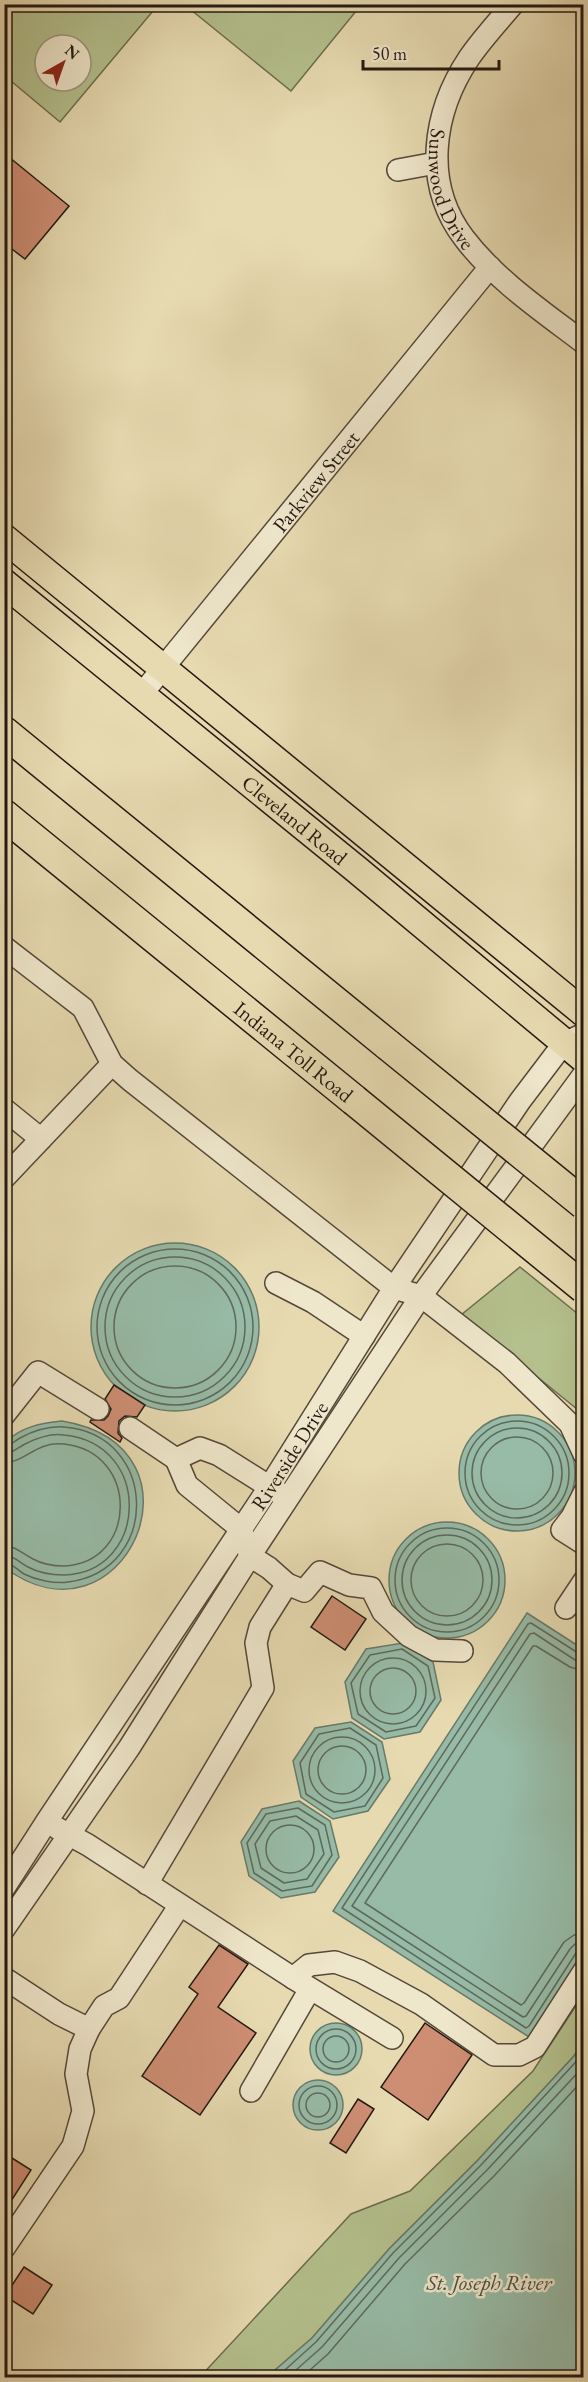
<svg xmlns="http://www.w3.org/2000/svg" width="588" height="2382" font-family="'EB Garamond',serif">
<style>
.green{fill:#b4c08d;stroke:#6c6c50;stroke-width:1.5;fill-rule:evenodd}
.water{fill:#97bba7;stroke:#697a6b;stroke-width:1.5}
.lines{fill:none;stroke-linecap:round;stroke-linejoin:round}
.shore{stroke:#5e6a5c;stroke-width:1.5}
.building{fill:#ce8e74;stroke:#241812;stroke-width:1.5}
.minor-casing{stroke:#55483a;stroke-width:24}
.major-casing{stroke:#241812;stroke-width:30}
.highway-casing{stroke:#241812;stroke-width:33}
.minor{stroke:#efe7cc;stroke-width:21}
.major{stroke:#e7dab1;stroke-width:27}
.highway{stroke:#e7dab1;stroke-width:30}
.highway-bridge-casing{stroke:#241812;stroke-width:33;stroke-linecap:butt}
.highway-bridge{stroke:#e7dab1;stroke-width:30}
.labels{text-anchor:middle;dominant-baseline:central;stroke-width:5;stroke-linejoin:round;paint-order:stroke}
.street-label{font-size:21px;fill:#241812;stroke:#efe7cc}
.water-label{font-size:22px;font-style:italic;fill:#4c5146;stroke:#efe7cc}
</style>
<rect width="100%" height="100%" fill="#e7dab1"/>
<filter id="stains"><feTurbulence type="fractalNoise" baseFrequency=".00333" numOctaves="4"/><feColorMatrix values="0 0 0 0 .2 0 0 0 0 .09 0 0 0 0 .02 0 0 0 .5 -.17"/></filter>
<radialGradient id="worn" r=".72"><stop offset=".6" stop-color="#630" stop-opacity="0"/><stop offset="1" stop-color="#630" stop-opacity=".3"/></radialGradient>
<!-- green -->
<g class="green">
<path d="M4 5 5 4 158 5 60 122 5 76ZM45 45H81V81H45Z"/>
<polygon points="185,5 361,5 291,91"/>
<polygon points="520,1267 583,1318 583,1414 461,1315"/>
<polygon points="583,1995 583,2042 574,2056 478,2160 389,2249 312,2338 267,2377 199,2378 351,2214 410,2191 533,2071"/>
</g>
<!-- water -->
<g class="water">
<circle cx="175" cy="1327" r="84"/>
<circle cx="517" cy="1473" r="58"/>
<path d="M62 1421C218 1447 122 1657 4 1567L5 1442C22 1427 40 1423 62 1421Z"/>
<circle cx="447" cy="1580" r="58"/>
<polygon points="527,1613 583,1649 583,1953 529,2037 333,1911"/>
<polygon points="403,1643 433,1662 441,1700 420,1732 384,1739 352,1718 345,1682 366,1649"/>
<polygon points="351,1722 382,1742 390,1779 368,1811 333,1819 301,1797 293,1761 315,1728"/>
<polygon points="299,1801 330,1821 339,1857 315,1892 281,1898 249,1876 241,1842 262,1809"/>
<circle cx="336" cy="2049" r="26"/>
<polygon points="583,2042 583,2377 267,2377 312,2338 389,2249 478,2160 574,2056"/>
<circle cx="318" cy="2105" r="25"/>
</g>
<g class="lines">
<!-- shore -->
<g class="shore">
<circle cx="175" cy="1327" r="78"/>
<circle cx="175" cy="1327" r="70"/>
<circle cx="175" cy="1327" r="61"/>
<circle cx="517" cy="1473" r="52"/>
<circle cx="517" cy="1473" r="45"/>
<circle cx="517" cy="1473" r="36"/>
<path d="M4 1446C11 1446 14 1441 20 1438 33 1431 49 1426 64 1427 158 1434 162 1570 68 1582 54 1584 36 1580 24 1574 17 1570 13 1563 4 1563"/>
<path d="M4 1454C13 1453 17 1448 25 1444 37 1438 51 1433 64 1435 154 1444 148 1573 64 1575 52 1575 39 1573 28 1567 20 1563 15 1556 4 1555"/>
<path d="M4 1463C26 1462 36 1441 64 1444 140 1452 138 1563 64 1566 53 1566 42 1564 33 1559 22 1554 17 1546 4 1546"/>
<circle cx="447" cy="1580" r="52"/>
<circle cx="447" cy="1580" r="45"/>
<circle cx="447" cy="1580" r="36"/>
<polygon points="402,1649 428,1666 435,1698 416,1726 386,1732 358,1714 351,1683 370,1655"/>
<polyline points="584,1654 578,1653 531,1623 528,1624 342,1908 526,2028 529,2026 576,1953 584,1950"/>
<circle cx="393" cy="1691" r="33"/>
<polyline points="584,1662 575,1660 534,1633 530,1634 352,1906 523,2017 526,2016 570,1949 575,1944 584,1943"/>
<circle cx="393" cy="1691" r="23"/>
<polyline points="584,1671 570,1667 536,1646 533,1646 365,1903 521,2005 524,2003 564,1942 574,1935 584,1934"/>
<polygon points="350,1728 376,1745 383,1778 365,1806 334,1812 306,1794 300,1763 319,1734"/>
<circle cx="342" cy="1770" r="33"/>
<circle cx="342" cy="1770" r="24"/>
<polygon points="298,1808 325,1825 332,1855 312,1886 282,1891 254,1873 247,1843 266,1814"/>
<polygon points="296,1816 318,1830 324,1854 307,1879 284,1883 261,1868 255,1844 270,1821"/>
<circle cx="290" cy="1849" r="24"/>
<circle cx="336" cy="2049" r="20"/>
<circle cx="336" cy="2049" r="13"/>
<circle cx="318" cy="2105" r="19"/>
<circle cx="318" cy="2105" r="12"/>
<polyline points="276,2378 316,2342 393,2253 482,2164 584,2053"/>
<polyline points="287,2378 322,2347 399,2258 488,2169 584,2066"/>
<polyline points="301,2378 328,2354 405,2264 494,2176 584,2079"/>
</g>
</g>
<!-- building -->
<g class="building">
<polygon points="4,153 69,206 25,259 4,243"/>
<polygon points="114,1385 145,1405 137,1417 125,1416 119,1421 118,1433 122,1438 120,1442 90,1422 91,1420 104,1420 108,1416 111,1409 105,1399"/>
<polygon points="332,1596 366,1619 345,1650 311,1627"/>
<polygon points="219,1945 248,1964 218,2007 256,2033 200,2115 142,2076 198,1994 189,1987"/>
<polygon points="425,2023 472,2055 428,2120 381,2087"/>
<polygon points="358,2099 374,2109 346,2153 330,2143"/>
<polygon points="4,2153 31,2170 4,2212"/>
<polygon points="24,2267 52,2285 33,2314 5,2296"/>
</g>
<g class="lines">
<defs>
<g id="minor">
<path id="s1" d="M513 4C498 22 482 39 469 58 433 112 422 183 464 238 496 280 542 311 584 343"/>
<polyline points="398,170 436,163"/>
<path id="s2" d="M141 695 490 267"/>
<polyline points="4,947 83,1008 112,1064 130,1080 394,1288 421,1296 507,1363 570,1424 584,1454"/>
<polyline points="4,1109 41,1139"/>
<polyline points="4,1178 112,1064"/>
<polyline points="276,1283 313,1302 364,1336"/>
<polyline points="4,1415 38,1372 98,1409"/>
<polyline points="130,1428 176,1459"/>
<polyline points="584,1493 572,1517 562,1530 584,1544"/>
<polyline points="281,1494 219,1455 200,1448 176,1459 187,1485 241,1529 250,1556 269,1568 287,1584"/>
<polyline points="566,1608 584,1581"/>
<polyline points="57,1828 88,1845 293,1978 392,2038"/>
<polyline points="147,1884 263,1688 256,1643 260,1627 287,1584 304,1591 320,1572 349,1585 371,1588 383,1612 409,1636 435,1650 462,1651"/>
<path id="s3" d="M4 1888 47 1821 270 1486 394 1288 520 1101 564 1043 584 1034"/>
<polyline points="4,1929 129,1748 250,1556 421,1296 584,1074"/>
<polyline points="4,1978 59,2014 89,2029 80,2049 76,2074 83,2111 73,2146 4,2248"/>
<polyline points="293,1978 309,1965 335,1962 360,1971 421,2004 494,2055 519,2055 535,2047 584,1971"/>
<polyline points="89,2029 104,2006 119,1998 180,1905"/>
<polyline points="251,2091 310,1989"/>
</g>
<g id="major">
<polyline points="4,538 584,1013"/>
<path id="s4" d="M4 583 356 869 584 1059"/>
</g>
<g id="highway">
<polyline points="4,732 388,1045"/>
<path id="s5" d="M4 815 354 1100"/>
</g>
</defs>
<!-- minor casing -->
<use href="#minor" class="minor-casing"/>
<!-- major casing -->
<use href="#major" class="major-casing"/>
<!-- highway casing -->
<use href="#highway" class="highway-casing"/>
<!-- minor -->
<use href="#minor" class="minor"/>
<!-- major -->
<use href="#major" class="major"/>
<!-- highway -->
<use href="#highway" class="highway"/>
<defs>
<g id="highway-bridge">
<polyline points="388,1045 584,1204"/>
<polyline points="354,1100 584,1288"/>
</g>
</defs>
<!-- highway-bridge casing -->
<use href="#highway-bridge" class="highway-bridge-casing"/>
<!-- highway-bridge -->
<use href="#highway-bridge" class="highway-bridge"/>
</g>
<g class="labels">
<!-- street labels -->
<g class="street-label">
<text stroke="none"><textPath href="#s1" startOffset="210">Sunwood Drive</textPath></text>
<text stroke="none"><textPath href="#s2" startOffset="276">Parkview Street</textPath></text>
<text stroke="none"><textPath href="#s4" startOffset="375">Cleveland Road</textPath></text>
<text stroke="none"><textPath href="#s5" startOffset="374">Indiana Toll Road</textPath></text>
<text stroke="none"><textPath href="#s3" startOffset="518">Riverside Drive</textPath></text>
</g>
<!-- water labels -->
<g class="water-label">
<text x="489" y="2282">St. Joseph River</text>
</g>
</g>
<!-- margin -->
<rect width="588" height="2382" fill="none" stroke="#e7dab1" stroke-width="24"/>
<rect x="6" y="6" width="576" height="2370" fill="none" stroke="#241812" stroke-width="3"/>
<rect x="12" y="12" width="564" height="2358" fill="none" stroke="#241812" stroke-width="1.5"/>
<!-- north arrow -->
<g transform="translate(63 63) rotate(40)"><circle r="28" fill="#efe7cc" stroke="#9e9482" stroke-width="1.5"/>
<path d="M0-4.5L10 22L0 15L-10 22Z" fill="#8f2418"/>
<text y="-9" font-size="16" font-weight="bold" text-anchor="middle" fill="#241812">N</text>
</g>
<!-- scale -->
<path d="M363 60v9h136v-9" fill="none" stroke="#241812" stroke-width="3"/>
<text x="372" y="60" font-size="18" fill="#241812" stroke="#efe7cc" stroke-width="4.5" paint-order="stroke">50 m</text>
<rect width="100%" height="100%" filter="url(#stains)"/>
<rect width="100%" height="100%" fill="url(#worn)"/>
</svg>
